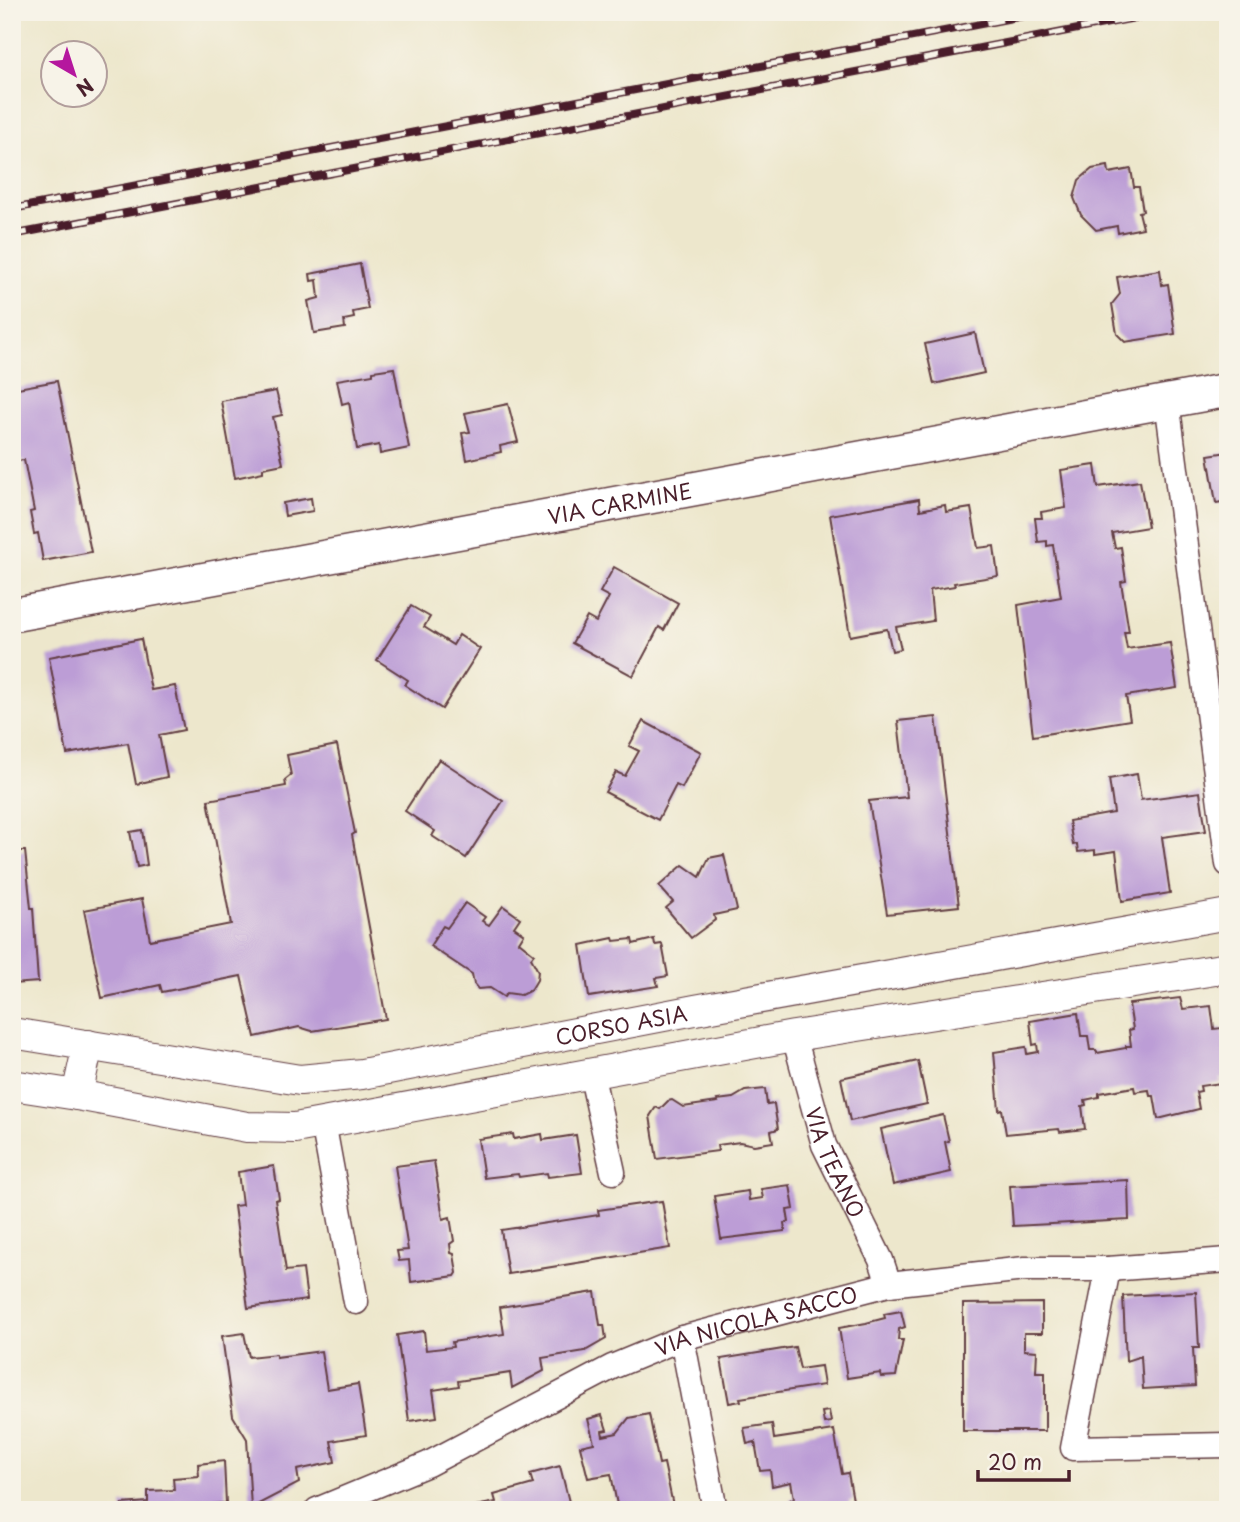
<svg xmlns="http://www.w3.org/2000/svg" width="1240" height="1522" font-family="'Playpen Sans',sans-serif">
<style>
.building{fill:#bc9dd6}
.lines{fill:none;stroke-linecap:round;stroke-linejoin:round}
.minor-casing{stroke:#623d43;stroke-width:27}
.tertiary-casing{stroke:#623d43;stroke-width:32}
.secondary-casing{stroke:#623d43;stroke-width:36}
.minor{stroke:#fff;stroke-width:24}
.tertiary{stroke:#fff;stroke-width:30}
.secondary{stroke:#fff;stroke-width:33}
.rail-casing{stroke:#4a1f2b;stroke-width:8}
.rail{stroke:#f7f3e8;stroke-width:5;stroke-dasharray:16;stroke-linecap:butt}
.labels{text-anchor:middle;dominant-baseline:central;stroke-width:7;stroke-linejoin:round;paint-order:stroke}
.street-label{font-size:21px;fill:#4a1f2b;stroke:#f7f3e8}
</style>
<rect width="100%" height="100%" fill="#f7f3e8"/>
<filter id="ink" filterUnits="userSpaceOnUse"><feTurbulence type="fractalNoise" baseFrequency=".0143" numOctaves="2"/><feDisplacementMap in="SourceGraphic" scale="14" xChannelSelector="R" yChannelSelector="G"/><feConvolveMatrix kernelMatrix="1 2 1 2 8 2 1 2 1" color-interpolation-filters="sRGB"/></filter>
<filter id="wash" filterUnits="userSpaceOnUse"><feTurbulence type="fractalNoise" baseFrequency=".00686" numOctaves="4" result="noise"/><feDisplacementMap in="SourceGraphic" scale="28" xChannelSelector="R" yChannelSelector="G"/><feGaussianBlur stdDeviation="1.57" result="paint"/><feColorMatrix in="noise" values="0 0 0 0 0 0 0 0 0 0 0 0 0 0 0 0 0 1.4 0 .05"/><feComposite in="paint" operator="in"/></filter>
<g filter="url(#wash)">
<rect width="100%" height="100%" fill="#ede7cc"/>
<g id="blocks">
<!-- building -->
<g class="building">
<polygon points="1108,166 1109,173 1131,169 1134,187 1139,187 1143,211 1139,212 1143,228 1118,233 1117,226 1096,230 1081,215 1074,198 1079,180 1092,169"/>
<polygon points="360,264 368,309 353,312 354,318 344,320 345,328 314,333 308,301 319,298 317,280 311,281 310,274"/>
<polygon points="1160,270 1162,285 1168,284 1175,334 1125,342 1117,334 1112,304 1120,294 1117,277"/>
<polygon points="975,333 984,373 934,384 925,344"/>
<polygon points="394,368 409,448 380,454 379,445 357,449 349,402 342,404 337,380 373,374 373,371"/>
<polygon points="57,381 91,552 43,561 38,533 34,534 30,512 34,511 24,460 12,462 12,389"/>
<polygon points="276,391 282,415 273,417 283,464 263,468 263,472 235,478 221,401"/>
<polygon points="508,404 518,442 500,446 501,452 467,460 462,433 470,432 465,413"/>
<polygon points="1228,452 1228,501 1216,503 1208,455"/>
<polygon points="1095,465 1098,487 1140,481 1148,527 1112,533 1115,548 1121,547 1126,581 1121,582 1129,632 1124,632 1127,649 1170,643 1177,688 1126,696 1130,720 1033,736 1018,605 1061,597 1053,545 1047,546 1047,541 1038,542 1035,518 1042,518 1041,512 1066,508 1061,470"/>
<polygon points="311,498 313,511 285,516 283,503"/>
<polygon points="919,499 920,510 945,505 946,512 971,508 978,548 994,546 998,576 954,583 955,586 930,590 933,621 896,627 901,649 892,651 887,629 850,636 830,515"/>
<polygon points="614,567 678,603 664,630 659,627 633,676 572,643 587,617 596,622 609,597 600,592"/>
<polygon points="411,606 430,617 424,627 453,645 459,635 480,649 442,709 405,685 408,680 377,660"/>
<polygon points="141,639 151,690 175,686 184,730 159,735 167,777 136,784 128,743 67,754 49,657"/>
<polygon points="936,717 959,906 887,914 869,801 907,797 898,721"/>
<polygon points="643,721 701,752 682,788 676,785 658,820 605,792 616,772 625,776 639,751 629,746"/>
<polygon points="337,745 355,833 352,835 386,1019 312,1031 299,1027 255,1037 241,976 162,992 160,985 102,998 84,910 142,899 150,940 231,924 208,800 286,786 285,780 291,775 287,755"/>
<polygon points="439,759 503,801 466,858 432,836 435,831 405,811"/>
<polygon points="1137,774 1141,800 1200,792 1206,831 1162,837 1170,893 1122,901 1116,851 1095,854 1095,850 1078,852 1077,844 1073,845 1069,821 1114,813 1109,779"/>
<polygon points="12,829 16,829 18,851 25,851 31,908 33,908 38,982 12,984"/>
<polygon points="142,830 147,865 137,867 130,832"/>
<polygon points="724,855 737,910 714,915 715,920 691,938 666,908 673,902 659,886 683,865 700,877 709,858"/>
<polygon points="465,903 485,917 482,921 489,925 503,906 520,918 514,927 524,934 519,942 534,954 531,958 538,971 537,980 531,990 521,995 507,993 504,997 490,988 478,989 474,984 472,974 430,946 443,926 447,928"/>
<polygon points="613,938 614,941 632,939 633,944 654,939 655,945 662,944 668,976 656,978 658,986 589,997 581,945"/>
<polygon points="1180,998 1183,1009 1211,1006 1214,1029 1222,1028 1225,1047 1228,1047 1228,1078 1220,1079 1221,1083 1200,1086 1201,1091 1196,1092 1199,1109 1158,1119 1154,1096 1150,1096 1149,1090 1135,1092 1134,1087 1099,1093 1099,1097 1085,1100 1086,1105 1082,1106 1085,1129 1060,1132 1059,1129 1006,1134 1002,1109 999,1110 994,1052 1026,1047 1027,1054 1038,1052 1037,1044 1033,1045 1030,1021 1078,1013 1081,1036 1088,1036 1090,1050 1096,1050 1097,1053 1126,1048 1126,1046 1131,1046 1129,1030 1133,1029 1129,1004"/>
<polygon points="918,1061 927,1104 850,1121 841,1078"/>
<polygon points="765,1089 767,1105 774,1104 778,1129 771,1131 773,1142 754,1145 740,1142 717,1145 718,1151 657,1159 650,1116 656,1107 660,1109 668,1101 672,1100 683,1107 718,1102 717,1100 733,1098 745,1091"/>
<polygon points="943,1115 949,1141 945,1142 951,1172 893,1185 881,1129"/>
<polygon points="513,1134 514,1139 542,1134 543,1140 576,1135 582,1173 548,1177 547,1173 519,1177 518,1174 484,1178 478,1139"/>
<polygon points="434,1161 443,1219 450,1217 454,1241 450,1244 451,1253 454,1254 457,1273 455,1276 411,1282 409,1260 399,1261 397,1251 408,1250 395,1166"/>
<polygon points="274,1166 279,1199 275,1200 286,1271 303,1269 307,1300 248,1308 234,1206 242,1205 238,1172"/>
<polygon points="1128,1180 1129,1220 1013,1226 1010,1186"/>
<polygon points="790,1185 794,1209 787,1210 789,1222 784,1223 785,1231 721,1239 714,1196 748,1191 749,1200 763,1198 761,1189"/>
<polygon points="662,1201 670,1248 508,1274 501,1230 599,1215 598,1210"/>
<polygon points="595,1292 600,1325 604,1325 606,1339 585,1351 542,1358 544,1371 512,1388 510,1373 458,1381 459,1386 433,1390 437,1417 409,1421 397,1335 424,1331 426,1350 453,1347 452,1342 504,1334 500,1307"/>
<polygon points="1196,1292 1199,1348 1193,1348 1195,1386 1143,1389 1141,1356 1126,1361 1123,1296"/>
<polygon points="1042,1303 1042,1333 1024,1333 1024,1350 1037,1351 1036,1372 1045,1372 1045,1431 963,1431 963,1304"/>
<polygon points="901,1311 905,1327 899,1329 898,1340 903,1340 896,1376 881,1377 880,1373 847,1378 839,1328 866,1323 885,1318 884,1314"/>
<polygon points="244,1333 249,1357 276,1354 276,1357 321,1351 327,1389 358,1384 366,1435 331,1441 335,1462 297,1470 299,1483 251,1508 247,1439 233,1416 222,1336"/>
<polygon points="795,1347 800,1369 821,1366 824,1385 740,1398 741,1401 729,1403 721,1359"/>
<polygon points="829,1411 831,1422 824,1423 822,1412"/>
<polygon points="649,1414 659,1464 664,1463 674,1510 618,1510 611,1474 588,1478 580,1446 594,1443 588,1419 602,1415 607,1430 602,1431 603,1436 617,1433 629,1418"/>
<polygon points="772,1424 774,1439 834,1430 842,1474 848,1473 853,1500 849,1501 850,1510 792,1510 790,1500 794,1498 791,1482 772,1486 770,1470 760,1471 755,1442 747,1444 744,1428"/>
<polygon points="224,1461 226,1503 201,1505 201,1510 123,1510 122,1504 148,1502 148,1491 174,1490 173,1478 199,1476 198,1464"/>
<polygon points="560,1466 571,1510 455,1510 496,1502 494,1495 533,1484 530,1474"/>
<polygon points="449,1504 450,1510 430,1510 430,1509"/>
</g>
</g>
</g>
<g filter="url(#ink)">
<use href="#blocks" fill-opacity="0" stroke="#623d43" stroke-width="2"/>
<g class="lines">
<defs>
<g id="minor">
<polyline points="1167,401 1228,864"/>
<path id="s1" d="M794 1036 824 1145 881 1260 889 1284"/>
<polyline points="591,1072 613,1172"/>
<polyline points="323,1122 356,1302"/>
<polyline points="1108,1269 1073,1448 1228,1445"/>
<polyline points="682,1338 715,1510"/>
<path id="s2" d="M317 1510 428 1464 612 1367 682 1338 889 1284 1025 1269H1108L1228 1260"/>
</g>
<g id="tertiary">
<path id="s3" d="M12 1033 300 1080 362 1074 695 1010 1228 914"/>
<polyline points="12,1085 77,1095 247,1127 295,1128 794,1036 1228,968"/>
<polyline points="77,1095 88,1045"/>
</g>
<g id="secondary">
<path id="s4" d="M12 615 1228 390"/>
</g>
</defs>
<!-- minor casing -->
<use href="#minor" class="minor-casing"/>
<!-- tertiary casing -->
<use href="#tertiary" class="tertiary-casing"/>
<!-- secondary casing -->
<use href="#secondary" class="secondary-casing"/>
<!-- minor -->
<use href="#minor" class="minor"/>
<!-- tertiary -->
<use href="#tertiary" class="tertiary"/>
<!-- secondary -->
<use href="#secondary" class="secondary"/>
<defs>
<g id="rail">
<polyline points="12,209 1044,12"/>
<polyline points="12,235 1166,12"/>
</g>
</defs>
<!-- rail casing -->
<use href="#rail" class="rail-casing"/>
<!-- rail -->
<use href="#rail" class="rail"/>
</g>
</g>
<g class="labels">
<!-- street labels -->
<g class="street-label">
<text stroke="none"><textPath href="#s4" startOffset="618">VIA CARMINE</textPath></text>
<text stroke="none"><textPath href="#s3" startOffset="618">CORSO ASIA</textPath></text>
<text stroke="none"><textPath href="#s1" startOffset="133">VIA TEANO</textPath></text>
<text stroke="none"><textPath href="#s2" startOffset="480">VIA NICOLA SACCO</textPath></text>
</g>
</g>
<!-- margin -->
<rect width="1240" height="1522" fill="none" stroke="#f7f3e8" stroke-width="42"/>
<!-- north arrow -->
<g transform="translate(74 74) rotate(141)"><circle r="33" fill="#f7f3e8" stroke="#b29e9c" stroke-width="2"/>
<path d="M0-5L12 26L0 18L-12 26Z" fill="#b5179e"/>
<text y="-10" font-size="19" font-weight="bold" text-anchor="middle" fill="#4a1f2b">N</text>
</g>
<!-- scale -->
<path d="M978 1470v10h91v-10" fill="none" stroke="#4a1f2b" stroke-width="3.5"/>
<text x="988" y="1470" font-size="21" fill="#4a1f2b" stroke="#f7f3e8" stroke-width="5" paint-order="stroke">20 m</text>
</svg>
